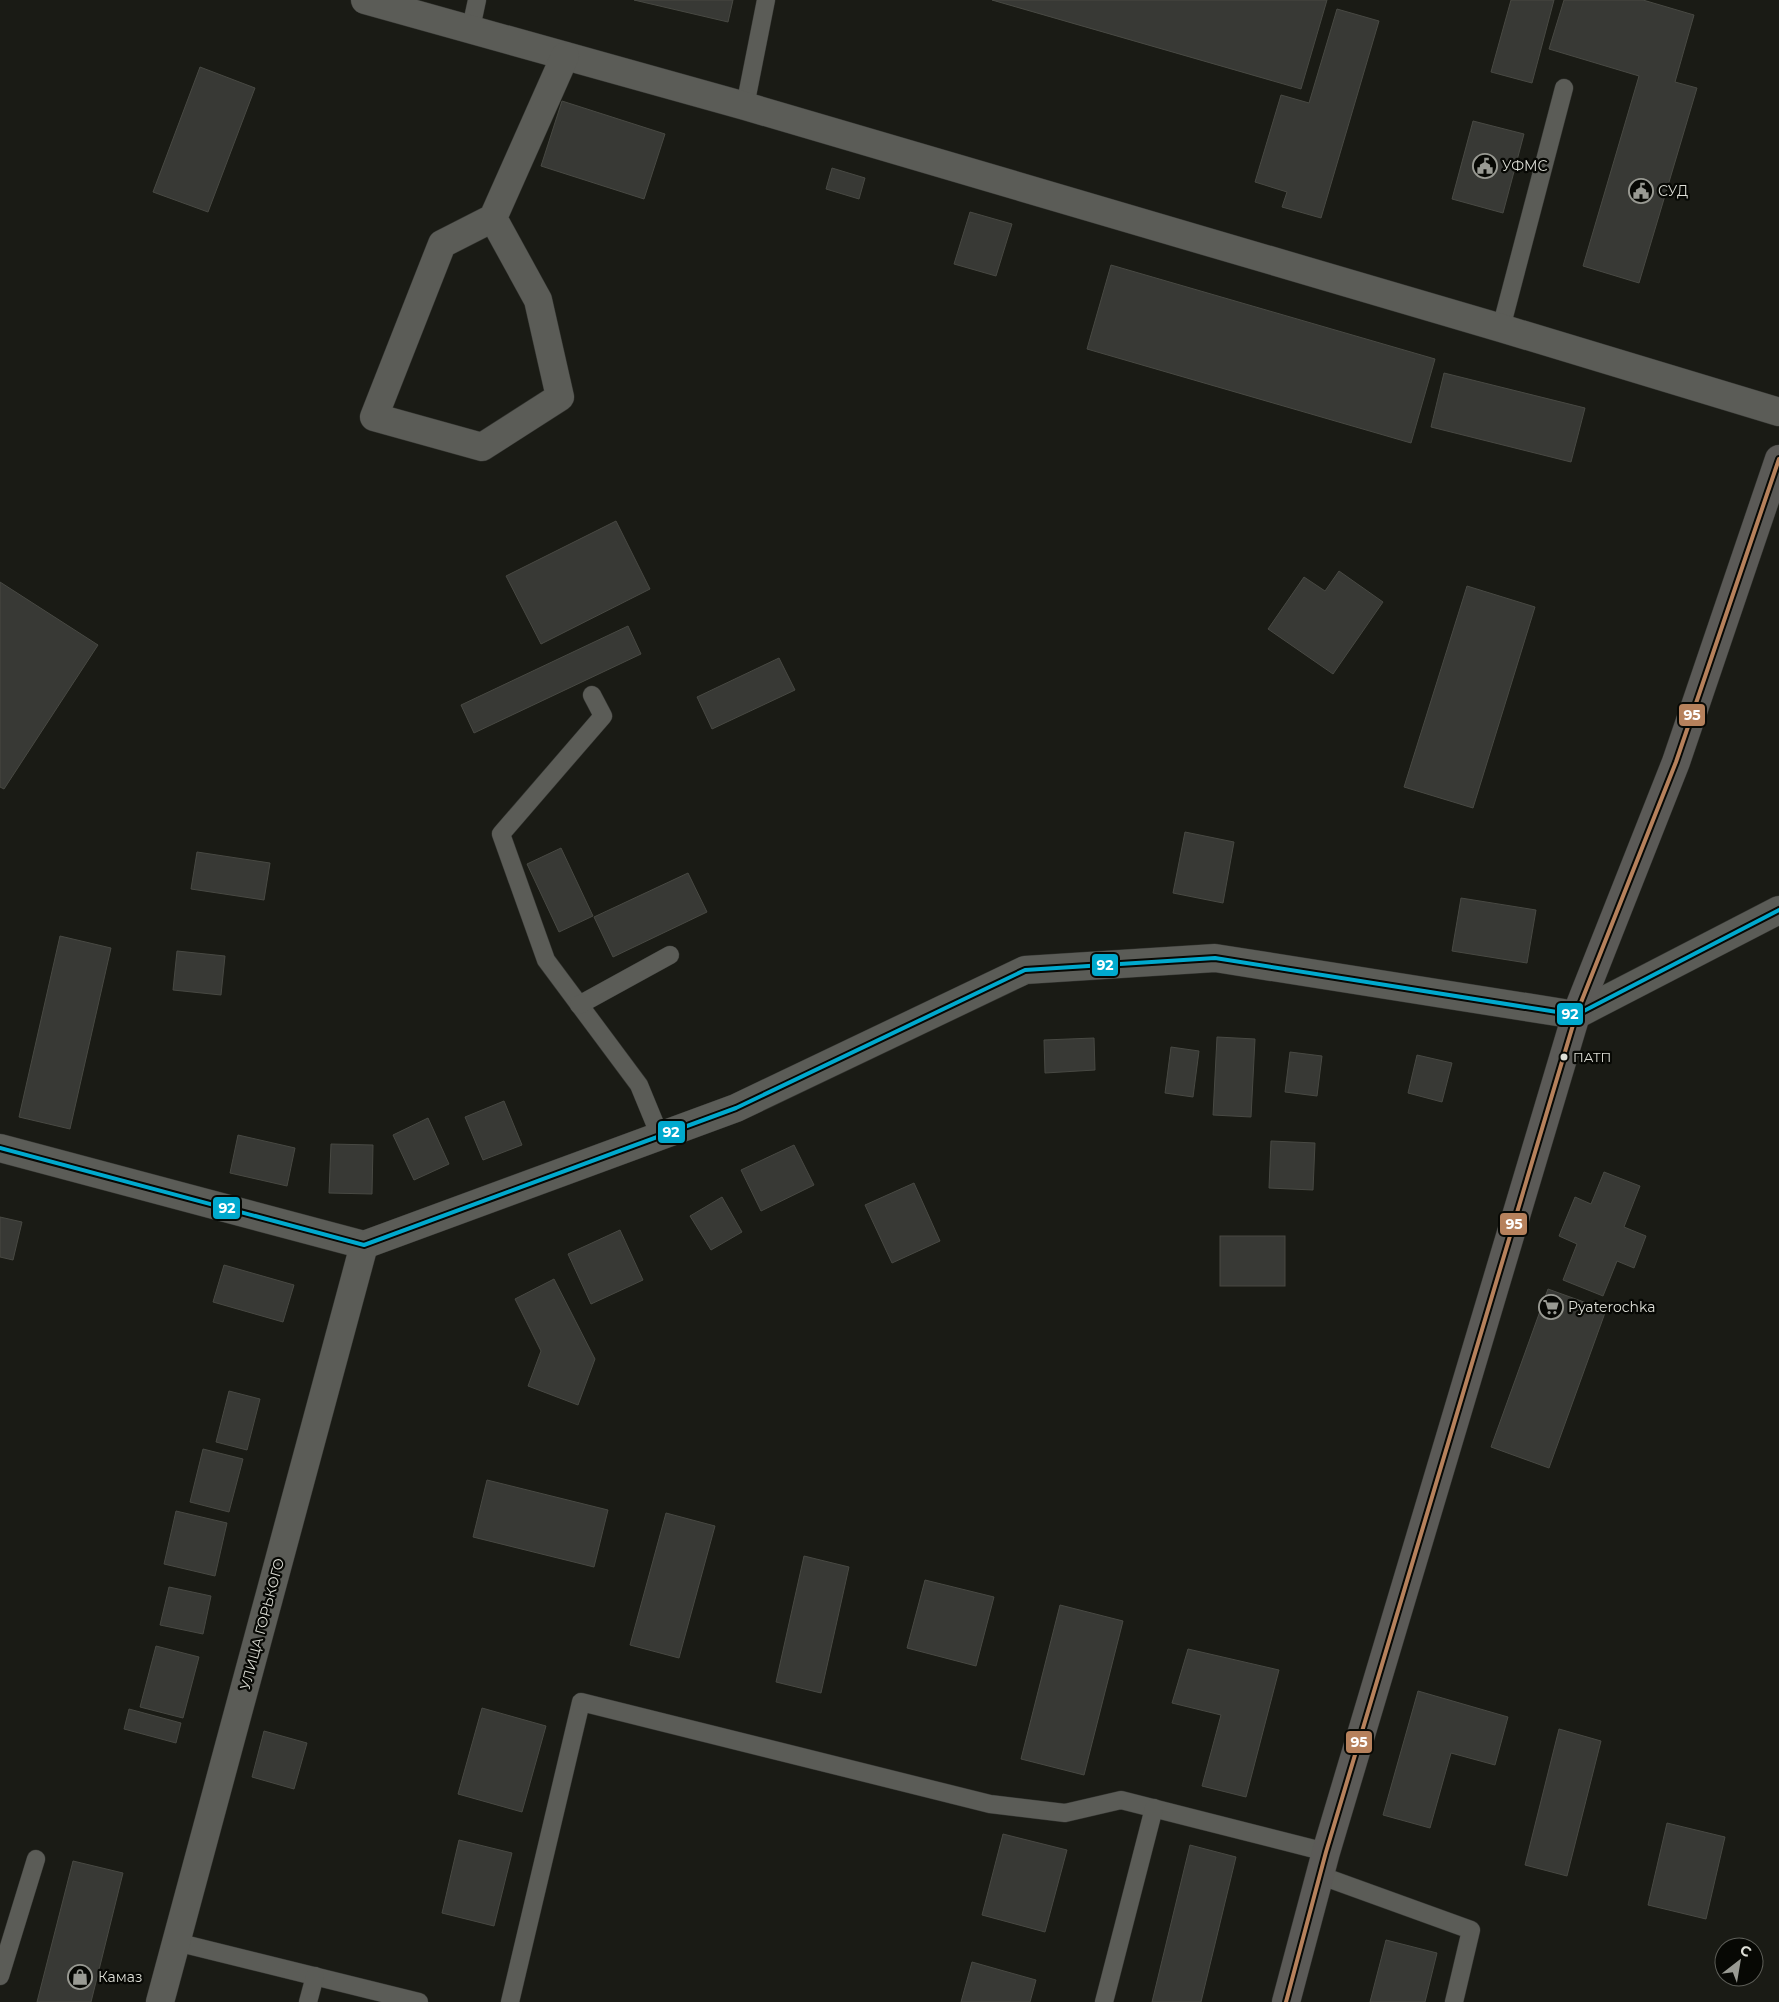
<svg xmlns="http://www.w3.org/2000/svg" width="1779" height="2002" font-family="Montserrat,sans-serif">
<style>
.building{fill:#383935;stroke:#484943}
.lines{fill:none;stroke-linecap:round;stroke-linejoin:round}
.service-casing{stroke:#333430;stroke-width:19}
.minor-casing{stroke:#333430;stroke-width:29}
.secondary-casing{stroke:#333430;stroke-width:29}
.service{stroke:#5b5c57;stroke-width:18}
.minor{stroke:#5b5c57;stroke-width:28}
.secondary{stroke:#5b5a57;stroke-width:28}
.bus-1-casing{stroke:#070804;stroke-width:8}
.bus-2-casing{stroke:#070804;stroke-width:8}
.bus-1{stroke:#b6815c;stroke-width:4}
.bus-2{stroke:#00a9ce;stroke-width:4}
.bus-dot{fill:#dedfd7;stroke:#070804;stroke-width:2}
.labels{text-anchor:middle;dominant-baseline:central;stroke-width:4.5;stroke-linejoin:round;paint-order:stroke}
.bus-label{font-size:13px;fill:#dedfd7;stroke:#070804;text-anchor:start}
.poi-label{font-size:14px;fill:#dedfd7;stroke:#070804;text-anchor:start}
.street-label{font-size:14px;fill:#dedfd7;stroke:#070804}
.line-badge{stroke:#070804;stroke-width:2}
.badge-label{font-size:14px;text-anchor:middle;font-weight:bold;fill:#fff}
</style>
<rect width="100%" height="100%" fill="#1a1b15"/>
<!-- building -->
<g class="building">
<polygon points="634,0 733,0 728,22"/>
<polygon points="992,0 1327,0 1301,89"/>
<polygon points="1511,0 1554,0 1532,83 1491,72"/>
<polygon points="1564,0 1643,0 1694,15 1675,82 1697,88 1639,283 1583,266 1639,76 1549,49"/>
<polygon points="1337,9 1379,21 1321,218 1282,207 1287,192 1255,182 1281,95 1309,103"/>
<polygon points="200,67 255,88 208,212 153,192"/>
<polygon points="562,101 665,134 644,199 541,166"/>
<polygon points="1473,121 1524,134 1503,213 1452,199"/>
<polygon points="832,168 865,178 859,199 826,189"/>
<polygon points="970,212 1012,224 996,276 954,264"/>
<polygon points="1111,265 1435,359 1411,443 1087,349"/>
<polygon points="1444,373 1585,408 1571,462 1431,427"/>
<polygon points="616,521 650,589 541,644 506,576"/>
<polygon points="1339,571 1383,602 1333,674 1268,629 1304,577 1325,591"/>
<polygon points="0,582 98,645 4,789 0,787"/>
<polygon points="1467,586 1535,607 1473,808 1404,787"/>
<polygon points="628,626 641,654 474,733 461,705"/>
<polygon points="779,658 795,690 712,729 697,697"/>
<polygon points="1185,832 1234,842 1223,903 1173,893"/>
<polygon points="561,848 593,916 559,932 527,864"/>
<polygon points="197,852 270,863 264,900 191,889"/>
<polygon points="688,873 707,912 613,957 594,917"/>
<polygon points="1461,898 1536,910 1527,963 1452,951"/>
<polygon points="60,936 111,948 70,1129 19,1117"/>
<polygon points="177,951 225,956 221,995 173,990"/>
<polygon points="1217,1037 1255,1039 1251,1117 1213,1115"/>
<polygon points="1094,1038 1095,1070 1045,1073 1044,1040"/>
<polygon points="1171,1047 1199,1051 1193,1097 1165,1093"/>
<polygon points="1290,1052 1322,1056 1317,1096 1285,1092"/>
<polygon points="1417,1055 1452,1063 1442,1102 1408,1093"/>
<polygon points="504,1101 522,1145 483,1160 465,1117"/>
<polygon points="428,1118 449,1164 414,1180 393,1135"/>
<polygon points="238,1135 295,1148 287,1186 230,1173"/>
<polygon points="1271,1141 1315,1143 1313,1190 1269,1188"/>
<polygon points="331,1144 373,1145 372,1194 329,1193"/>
<polygon points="794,1145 814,1185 761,1211 741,1170"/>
<polygon points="1604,1172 1640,1186 1624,1227 1646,1236 1634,1268 1617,1261 1603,1296 1563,1280 1577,1244 1559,1236 1575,1197 1591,1204"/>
<polygon points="914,1183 940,1241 892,1263 865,1205"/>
<polygon points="722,1197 742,1232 711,1250 690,1216"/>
<polygon points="0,1217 22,1222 13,1260 0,1257"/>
<polygon points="620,1230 643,1280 591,1304 568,1254"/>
<rect x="1220" y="1236" width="65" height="50"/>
<polygon points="224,1265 294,1285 283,1322 213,1302"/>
<polygon points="554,1279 595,1359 578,1405 528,1386 541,1351 515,1299"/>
<polygon points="1548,1289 1606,1310 1549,1468 1491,1447"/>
<polygon points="229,1391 260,1399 247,1450 216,1442"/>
<polygon points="203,1449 243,1459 229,1512 190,1502"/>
<polygon points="487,1480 608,1510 594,1567 473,1537"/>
<polygon points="176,1511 227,1523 215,1576 164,1564"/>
<polygon points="666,1513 715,1526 679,1658 630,1645"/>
<polygon points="804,1556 849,1567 821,1693 776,1682"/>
<polygon points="925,1580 994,1597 976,1666 907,1648"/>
<polygon points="169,1587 211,1596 203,1634 160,1625"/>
<polygon points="1060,1605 1123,1621 1084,1775 1021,1759"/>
<polygon points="156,1646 199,1657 183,1718 140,1707"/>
<polygon points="1188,1649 1279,1670 1246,1797 1202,1786 1221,1715 1172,1703"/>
<polygon points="1418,1691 1508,1717 1495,1765 1451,1753 1430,1828 1383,1815"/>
<polygon points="482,1708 546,1726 522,1812 458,1794"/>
<polygon points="129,1709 181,1723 176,1743 124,1729"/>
<polygon points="1559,1729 1601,1741 1567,1876 1525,1865"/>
<polygon points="264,1731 307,1743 294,1789 252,1777"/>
<polygon points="1667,1823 1725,1837 1706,1919 1648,1905"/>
<polygon points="1003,1834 1067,1850 1045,1932 982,1915"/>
<polygon points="459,1840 512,1853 494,1926 442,1913"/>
<polygon points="1190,1845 1236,1857 1201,2002 1152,2002"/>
<polygon points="73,1861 123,1873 91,2002 37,2002"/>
<polygon points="1386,1940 1437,1953 1425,2002 1370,2002"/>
<polygon points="972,1962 1036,1980 1030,2002 961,2002"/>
</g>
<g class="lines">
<defs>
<g id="service">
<polyline points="471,28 477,0"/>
<polyline points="745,106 766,0"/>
<polyline points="1501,328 1564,88"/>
<polyline points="592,695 603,716 501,834 546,960 639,1085 660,1136"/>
<polyline points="579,1005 670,955"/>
<polyline points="1319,1875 1471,1930 1454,2002"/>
<polyline points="176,1942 419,2002"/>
<polyline points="0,1976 36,1859"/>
<polyline points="308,2002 315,1976"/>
<polyline points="510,2002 581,1702 990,1804 1065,1813 1121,1800 1326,1852"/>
<polyline points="1104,2002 1154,1808"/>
</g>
<g id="minor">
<polyline points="365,0 745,106 1501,328 1779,412"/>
<polyline points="493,218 442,244 374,417 482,447 560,397 538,300 493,218 565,56"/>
<polyline points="0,1148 364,1245 736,1108 1025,970 1215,958 1576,1015 1779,910"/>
<polyline points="160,2002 364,1245"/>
</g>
<polyline id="secondary" points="1286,2002 1326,1852 1576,1015 1676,762 1779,459"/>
</defs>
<!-- service casing -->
<use href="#service" class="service-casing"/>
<!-- minor casing -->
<use href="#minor" class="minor-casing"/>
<!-- secondary casing -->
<use href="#secondary" class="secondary-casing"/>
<!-- service -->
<use href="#service" class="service"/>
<!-- minor -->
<use href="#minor" class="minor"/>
<!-- secondary -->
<use href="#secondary" class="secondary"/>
<defs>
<polyline id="bus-1" points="1286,2002 1326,1852 1576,1015 1676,762 1779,459"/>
<polyline id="bus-2" points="0,1148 364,1245 736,1108 1025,970 1215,958 1576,1015 1779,910"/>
</defs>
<!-- bus-1 casing -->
<use href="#bus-1" class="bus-1-casing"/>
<!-- bus-2 casing -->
<use href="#bus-2" class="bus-2-casing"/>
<!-- bus-1 -->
<use href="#bus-1" class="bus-1"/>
<!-- bus-2 -->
<use href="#bus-2" class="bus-2"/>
</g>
<!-- icons -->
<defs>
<symbol id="civic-ring" viewBox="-11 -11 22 22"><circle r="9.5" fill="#070804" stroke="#999a93" stroke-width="1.5"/><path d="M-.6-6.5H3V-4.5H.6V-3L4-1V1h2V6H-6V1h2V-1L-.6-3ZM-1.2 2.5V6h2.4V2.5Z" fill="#999a93"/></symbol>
<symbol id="supermarket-ring" viewBox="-11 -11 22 22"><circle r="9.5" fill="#070804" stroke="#999a93" stroke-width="1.5"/><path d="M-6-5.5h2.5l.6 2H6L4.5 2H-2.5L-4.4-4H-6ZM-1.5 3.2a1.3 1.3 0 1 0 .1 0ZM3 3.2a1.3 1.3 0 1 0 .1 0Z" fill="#999a93"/></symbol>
<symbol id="shop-ring" viewBox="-11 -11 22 22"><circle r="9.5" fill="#070804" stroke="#999a93" stroke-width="1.5"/><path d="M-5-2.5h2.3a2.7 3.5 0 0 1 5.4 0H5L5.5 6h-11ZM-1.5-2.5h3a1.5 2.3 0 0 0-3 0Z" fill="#999a93"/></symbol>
</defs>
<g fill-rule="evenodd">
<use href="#civic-ring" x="1471" y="152" width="28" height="28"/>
<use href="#civic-ring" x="1627" y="177" width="28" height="28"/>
<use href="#supermarket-ring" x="1537" y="1293" width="28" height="28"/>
<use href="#shop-ring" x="66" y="1963" width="28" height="28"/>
</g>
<!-- markers -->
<circle class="bus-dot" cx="1564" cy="1057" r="4.5"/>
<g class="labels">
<!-- bus labels -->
<g class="bus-label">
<text x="1573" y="1057">ПАТП</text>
</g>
<!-- poi labels -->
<g class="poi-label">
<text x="1502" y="166">УФМС</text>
<text x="1658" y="191">СУД</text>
<text x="1568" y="1307">Pyaterochka</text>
<text x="98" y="1977">Камаз</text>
</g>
<!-- street labels -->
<g class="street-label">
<text transform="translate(262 1624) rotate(-75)">УЛИЦА ГОРЬКОГО</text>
</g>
</g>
<g class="line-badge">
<rect x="1678" y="703" width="28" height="24" rx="5" fill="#b6815c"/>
<rect x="1091" y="953" width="28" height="24" rx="5" fill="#00a9ce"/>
<rect x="1556" y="1002" width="28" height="24" rx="5" fill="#00a9ce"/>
<rect x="657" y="1120" width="29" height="24" rx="5" fill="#00a9ce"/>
<rect x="212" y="1196" width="29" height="24" rx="5" fill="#00a9ce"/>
<rect x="1499" y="1212" width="29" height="24" rx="5" fill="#b6815c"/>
<rect x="1345" y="1730" width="28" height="24" rx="5" fill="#b6815c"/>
</g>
<g class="badge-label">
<text x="1692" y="720">95</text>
<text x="1105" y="970">92</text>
<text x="1570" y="1019">92</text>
<text x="671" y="1137">92</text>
<text x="227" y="1213">92</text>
<text x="1514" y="1229">95</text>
<text x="1359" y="1747">95</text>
</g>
<!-- north arrow -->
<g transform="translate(1739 1962) rotate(31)"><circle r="24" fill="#070804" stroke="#5d5e58"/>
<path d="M0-4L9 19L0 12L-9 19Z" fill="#999a93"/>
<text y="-8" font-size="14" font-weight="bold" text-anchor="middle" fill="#dedfd7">С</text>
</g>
</svg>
